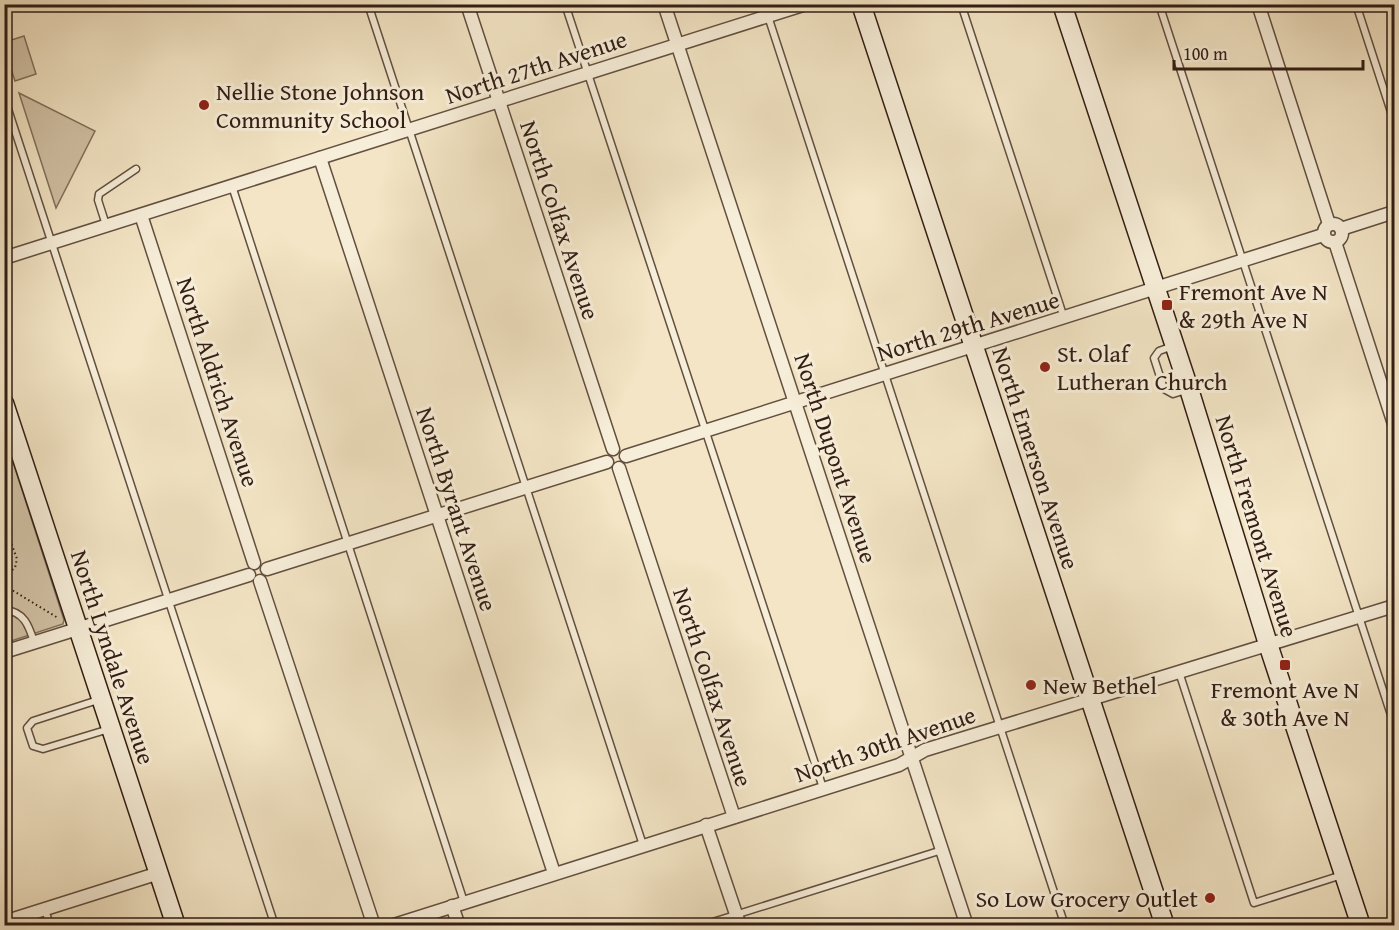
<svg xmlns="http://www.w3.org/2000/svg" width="1399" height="930" font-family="'Gentium Book Plus',serif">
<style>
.green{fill:#d2c3a7;stroke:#82705e;stroke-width:1.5}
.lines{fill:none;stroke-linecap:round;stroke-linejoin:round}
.lane-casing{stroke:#624f40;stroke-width:9}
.street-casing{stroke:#624f40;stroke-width:15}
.secondary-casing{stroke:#321d14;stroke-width:21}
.path{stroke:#321d14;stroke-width:2;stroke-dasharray:1.5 3;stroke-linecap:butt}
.lane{stroke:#f7eed9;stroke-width:6}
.street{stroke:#f7eed9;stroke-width:12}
.secondary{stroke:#f7eed9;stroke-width:18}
.poi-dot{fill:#8f2418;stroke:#f7eed9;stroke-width:2}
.labels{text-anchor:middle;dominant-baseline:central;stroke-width:6;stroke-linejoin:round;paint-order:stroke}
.street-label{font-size:24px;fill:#321d14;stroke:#f7eed9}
.poi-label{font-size:24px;fill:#321d14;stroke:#f7eed9;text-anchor:start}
</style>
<rect width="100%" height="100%" fill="#f3e5c5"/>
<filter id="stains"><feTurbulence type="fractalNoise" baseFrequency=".00333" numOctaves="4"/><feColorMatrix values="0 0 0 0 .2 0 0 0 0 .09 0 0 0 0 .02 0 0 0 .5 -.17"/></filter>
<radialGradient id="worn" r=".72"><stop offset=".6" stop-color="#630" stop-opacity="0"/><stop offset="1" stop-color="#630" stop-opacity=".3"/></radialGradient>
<!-- green -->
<g class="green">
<polygon points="24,36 36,74 15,81 5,50 5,42"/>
<polygon points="19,93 95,131 56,208"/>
<polygon points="4,434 64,620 63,624 5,643"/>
</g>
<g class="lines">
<defs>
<g id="lane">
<polyline points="368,4 643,845"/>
<polyline points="565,4 823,788"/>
<polyline points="764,4 1065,926"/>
<polyline points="961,4 1064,318"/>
<polyline points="1159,4 1394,724"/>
<polyline points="1356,4 1394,121"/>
<polyline points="4,97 275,926"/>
<polyline points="232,186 464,902"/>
<polyline points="106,225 98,200 99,194 136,169"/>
<polyline points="1173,346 1159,351 1154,358 1164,389 1173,394 1186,390"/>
<path d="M4 610C24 611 29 626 34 642"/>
<polyline points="1179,672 1254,903 1342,875"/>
<polyline points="98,700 33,721 27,728 33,746 43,749 109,729"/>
<polyline points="45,909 50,926"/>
<polyline points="700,926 942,850"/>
</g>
<g id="street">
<polyline points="467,4 613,449"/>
<polyline points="664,4 967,926"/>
<polyline points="1258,4 1329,224"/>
<polyline points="320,158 554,873"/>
<polyline points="141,215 254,563"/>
<circle cx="1333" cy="233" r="9"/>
<polyline points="1341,229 1394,212"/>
<polyline points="1335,242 1394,424"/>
<polyline points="4,258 806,4"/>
<polyline points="626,456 1323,235"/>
<polyline points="619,468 734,817"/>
<polyline points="267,569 607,462"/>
<polyline points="260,581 374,926"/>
<polyline points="4,652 249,575"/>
<polyline points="706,825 740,926"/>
<polyline points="452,906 459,926"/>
<polyline points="4,922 159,873"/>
<polyline points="391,926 899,765 925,750 1394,606"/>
</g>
<g id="secondary">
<polyline points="861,4 1165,926"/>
<polyline points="1062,4 1189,389 1268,644 1361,926"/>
<polyline points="4,403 176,926"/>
</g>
</defs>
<!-- lane casing -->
<use href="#lane" class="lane-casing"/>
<!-- street casing -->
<use href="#street" class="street-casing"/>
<!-- secondary casing -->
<use href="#secondary" class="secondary-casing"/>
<!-- path -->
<g class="path">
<polyline points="4,523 17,559 15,568 4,576"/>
<polyline points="4,581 7,587 58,618"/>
</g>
<!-- lane -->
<use href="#lane" class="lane"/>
<!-- street -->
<use href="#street" class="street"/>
<!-- secondary -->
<use href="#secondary" class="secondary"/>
</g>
<!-- markers -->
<g class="poi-dot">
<circle cx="204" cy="105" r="6"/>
<rect x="1161" y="299" width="12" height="12" rx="3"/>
<circle cx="1045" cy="367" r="6"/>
<rect x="1279" y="659" width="12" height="12" rx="3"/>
<circle cx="1031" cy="685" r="6"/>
<circle cx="1210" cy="898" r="6"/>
</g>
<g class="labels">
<!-- street labels -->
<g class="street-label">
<text transform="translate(536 67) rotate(-18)">North 27th Avenue</text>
<text transform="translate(560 220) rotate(72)">North Colfax Avenue</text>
<text transform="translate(968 326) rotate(-17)">North 29th Avenue</text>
<text transform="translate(218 382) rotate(72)">North Aldrich Avenue</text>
<text transform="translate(836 458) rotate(72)">North Dupont Avenue</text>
<text transform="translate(1036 458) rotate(72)">North Emerson Avenue</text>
<text transform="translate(457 509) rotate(72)">North Byrant Avenue</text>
<text transform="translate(1257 526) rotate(73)">North Fremont Avenue</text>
<text transform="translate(113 657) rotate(72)">North Lyndale Avenue</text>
<text transform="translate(713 687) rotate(72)">North Colfax Avenue</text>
<text transform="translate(885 744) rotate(-19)">North 30th Avenue</text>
</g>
<!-- poi labels -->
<g class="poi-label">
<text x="216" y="91">Nellie Stone Johnson<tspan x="216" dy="28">Community School</tspan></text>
<text x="1179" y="291">Fremont Ave N<tspan x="1179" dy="28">&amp; 29th Ave N</tspan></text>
<text x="1057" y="353">St. Olaf<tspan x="1057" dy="28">Lutheran Church</tspan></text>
<text x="1043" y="685">New Bethel</text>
<text x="1285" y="689" text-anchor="middle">Fremont Ave N<tspan x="1285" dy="28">&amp; 30th Ave N</tspan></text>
<text x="1198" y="898" text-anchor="end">So Low Grocery Outlet</text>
</g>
</g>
<!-- margin -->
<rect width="1399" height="930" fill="none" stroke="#f3e5c5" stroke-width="24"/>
<rect x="6" y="6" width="1387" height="918" fill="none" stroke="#321d14" stroke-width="3"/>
<rect x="12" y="12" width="1375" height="906" fill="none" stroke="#321d14" stroke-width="1.5"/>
<!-- scale -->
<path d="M1174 60v9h189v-9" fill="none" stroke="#321d14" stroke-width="3"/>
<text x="1183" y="60" font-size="18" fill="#321d14" stroke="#f7eed9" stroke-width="4.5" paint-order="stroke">100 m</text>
<rect width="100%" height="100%" filter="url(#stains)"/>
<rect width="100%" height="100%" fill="url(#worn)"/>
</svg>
